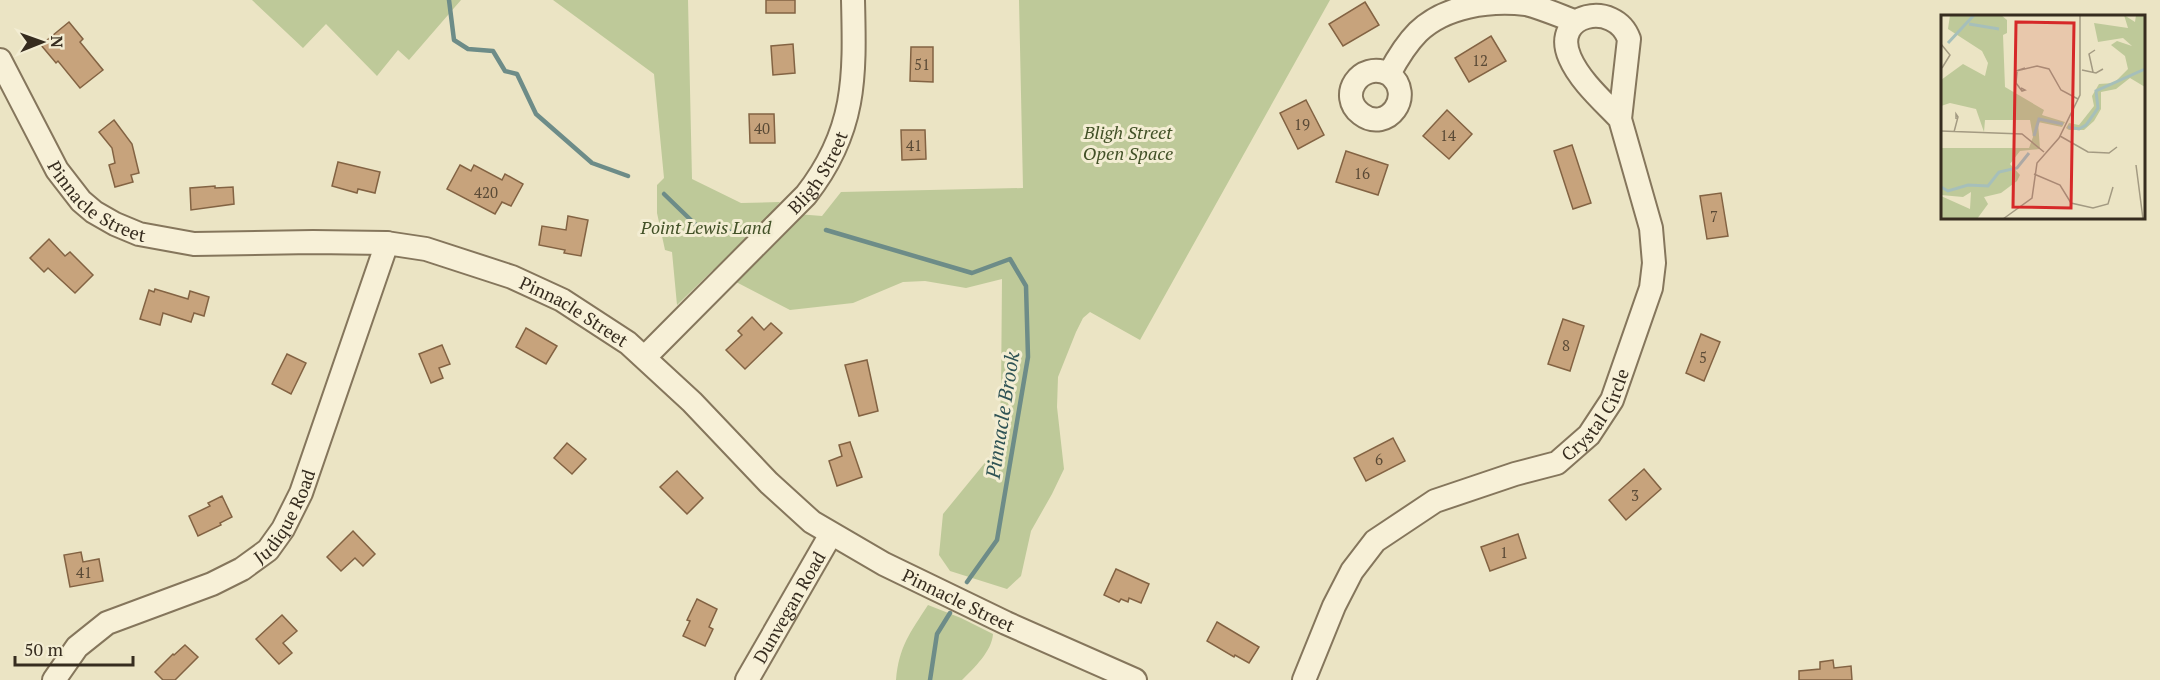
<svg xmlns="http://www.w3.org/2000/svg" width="2160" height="680" font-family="'PT Serif',serif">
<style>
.green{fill:#bec999}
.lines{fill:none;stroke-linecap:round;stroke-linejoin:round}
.stream{stroke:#6d8c88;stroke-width:4.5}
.building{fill:#c7a37c;stroke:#836343;stroke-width:1.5}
.minor-casing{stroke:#85765c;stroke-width:26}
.minor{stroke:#f7f0d7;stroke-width:22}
.labels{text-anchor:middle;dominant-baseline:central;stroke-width:6;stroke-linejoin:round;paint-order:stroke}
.number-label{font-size:15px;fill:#5a4a36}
.park-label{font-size:18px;font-style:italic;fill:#425127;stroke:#f3edd3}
.street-label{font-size:18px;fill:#362c1f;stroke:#f3edd3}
.water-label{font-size:20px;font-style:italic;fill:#2f5355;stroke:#f3edd3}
.inset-river{fill:none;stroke:#a6bfba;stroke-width:3}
.inset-road{fill:none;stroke:#a39a82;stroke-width:1.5}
.view{fill:#d62828;fill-opacity:0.15;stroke:#d62828;stroke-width:3}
.inset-edge{fill:none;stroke:#362c1f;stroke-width:3}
</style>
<rect width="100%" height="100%" fill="#ebe4c4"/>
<!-- green -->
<g class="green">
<polygon points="252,0 461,0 409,60 398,50 377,76 326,24 303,48"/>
<polygon points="553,0 688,0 692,179 741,203 780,202 772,212 822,216 841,192 1023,188 1019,0 1330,0 1140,340 1090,312 1083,318 1076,332 1058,377 1057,407 1064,469 1052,494 1031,531 1021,576 1007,589 950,571 939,555 943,514 997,448 1001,395 1002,279 966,288 925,281 903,282 853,303 790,310 713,270 677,305 672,252 665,250 657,213 657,185 664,178 654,74"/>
<path d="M928 605 961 618 993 634C992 651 974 668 962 680H896C899 646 910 633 928 605Z"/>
</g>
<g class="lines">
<!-- stream -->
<g class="stream">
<polyline points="449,0 454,40 468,49 493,51 505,71 517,74 536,114 592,163 628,176"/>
<polyline points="664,194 696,225 736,233"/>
<polyline points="826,230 972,273 1010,259 1026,286 1028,357 997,540 967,582"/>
<polyline points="930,680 937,634 950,613"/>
</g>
</g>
<!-- building -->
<g class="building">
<rect x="766" y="0" width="29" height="13"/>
<polygon points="1365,2 1379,25 1343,46 1329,24"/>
<polygon points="69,22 83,39 80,42 103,70 80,88 58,61 56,63 41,45"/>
<polygon points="1491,36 1506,61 1469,82 1455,58"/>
<polygon points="793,44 795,73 773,75 771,46"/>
<polygon points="911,47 933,47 933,82 910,81"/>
<polygon points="1306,100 1324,135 1298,149 1280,113"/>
<polygon points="1447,110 1472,134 1449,159 1423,136"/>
<polygon points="749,114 774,114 775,143 750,143"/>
<polygon points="114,120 132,144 139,173 131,175 133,182 115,187 109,165 115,163 112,148 99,132"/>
<polygon points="901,130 925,130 926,159 902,160"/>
<polygon points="1572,145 1591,203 1573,209 1554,151"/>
<polygon points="1346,151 1388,165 1378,195 1336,182"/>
<polygon points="338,162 380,172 375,193 358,189 357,193 332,186"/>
<polygon points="460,165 471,171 474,165 502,180 505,174 523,184 511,206 502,202 495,214 447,189"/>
<polygon points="215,186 215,188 233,187 234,204 191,210 190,188"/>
<polygon points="1721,193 1728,236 1707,239 1700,196"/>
<polygon points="568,216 588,220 581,256 564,253 565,250 539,245 542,226 566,230"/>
<polygon points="49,239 65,256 70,252 93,275 75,293 48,268 44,272 30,258"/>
<polygon points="155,289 188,299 190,291 209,297 204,316 194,313 191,322 163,313 160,325 140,319 149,290 154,292"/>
<polygon points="752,317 764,330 771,323 782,333 745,369 726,350 742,335 738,331"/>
<polygon points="1563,319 1584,326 1570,371 1548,364"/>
<polygon points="526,328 557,346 546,364 516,347"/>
<polygon points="1701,334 1720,342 1704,381 1686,373"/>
<polygon points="442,345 450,364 439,368 443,378 431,383 419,354"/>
<polygon points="287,354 306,363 291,394 272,384"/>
<polygon points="867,360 878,411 859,416 845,365"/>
<polygon points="1393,438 1405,461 1366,481 1354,458"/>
<polygon points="850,442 862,477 837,486 829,461 842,456 839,445"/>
<polygon points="567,443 586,459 572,474 554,458"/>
<polygon points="1644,469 1661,489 1626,520 1609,500"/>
<polygon points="677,471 703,498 687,514 660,487"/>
<polygon points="222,496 232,517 220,523 221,525 198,536 189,516 210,506 208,503"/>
<polygon points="353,531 375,554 363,566 355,558 341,571 327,557"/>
<polygon points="1518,534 1526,558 1490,571 1481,547"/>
<polygon points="81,552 83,562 99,559 103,581 70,587 64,555"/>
<polygon points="1116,569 1149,584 1141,603 1129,598 1128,602 1121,599 1119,602 1104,595"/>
<polygon points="697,599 717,609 709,627 713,629 705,646 683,636 690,621 687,620"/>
<polygon points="282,615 297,631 283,643 292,653 279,664 256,639"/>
<polygon points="1217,622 1259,647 1249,663 1235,655 1234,657 1207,641"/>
<polygon points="185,645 198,657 175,680 163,680 155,672 173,654 174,655"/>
<polygon points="1833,660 1834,668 1851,666 1852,680 1799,680 1799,671 1820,669 1820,662"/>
</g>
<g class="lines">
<defs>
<g id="minor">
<path id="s1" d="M0 60 57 170 81 201 94 212 115 224 139 234 194 244 313 242 386 243 426 249 512 277 562 300 628 343 692 402 769 483 812 522 884 564 1006 623 1135 680"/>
<path d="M1389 74C1416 95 1387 134 1361 114 1337 96 1360 60 1389 74 1397 59 1406 44 1418 32 1445 6 1489 0 1526 4 1542 8 1558 15 1574 21"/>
<path id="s2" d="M645 357 806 195C856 131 855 78 853 0"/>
<path id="s3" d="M54 680 77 647 107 623 212 584 242 569 268 550 283 529 301 493 387 243"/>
<path id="s4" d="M747 680 831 534"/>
<path id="s5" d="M1304 680 1334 606 1352 571 1375 541 1435 501 1515 474 1557 463 1589 435 1612 400 1651 288 1654 263 1651 228 1620 119 1629 39C1615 0 1550 13 1570 58 1580 81 1603 101 1620 119"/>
</g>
</defs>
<!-- minor casing -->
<use href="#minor" class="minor-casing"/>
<!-- minor -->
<use href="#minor" class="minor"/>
</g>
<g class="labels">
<!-- number labels -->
<g class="number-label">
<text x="1480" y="60">12</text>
<text x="922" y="64">51</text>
<text x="1302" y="124">19</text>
<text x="762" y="128">40</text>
<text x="1448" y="135">14</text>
<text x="914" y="145">41</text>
<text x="1362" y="173">16</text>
<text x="486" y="192">420</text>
<text x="1714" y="216">7</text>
<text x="1566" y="345">8</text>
<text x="1703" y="357">5</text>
<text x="1379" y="459">6</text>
<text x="1635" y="495">3</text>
<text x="1504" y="552">1</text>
<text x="84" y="572">41</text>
</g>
<!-- park labels -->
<g class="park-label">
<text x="1128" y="132">Bligh Street<tspan x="1128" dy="21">Open Space</tspan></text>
<text x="706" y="227">Point Lewis Land</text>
</g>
<!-- street labels -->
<g class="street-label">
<text stroke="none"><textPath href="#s2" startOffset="254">Bligh Street</textPath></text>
<text stroke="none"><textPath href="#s1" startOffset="176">Pinnacle Street</textPath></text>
<text stroke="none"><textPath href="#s1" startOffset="680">Pinnacle Street</textPath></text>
<text stroke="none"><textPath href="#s5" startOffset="420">Crystal Circle</textPath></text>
<text stroke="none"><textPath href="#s3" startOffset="294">Judique Road</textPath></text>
<text stroke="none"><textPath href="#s1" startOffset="1166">Pinnacle Street</textPath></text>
<text stroke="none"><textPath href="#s4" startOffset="84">Dunvegan Road</textPath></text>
</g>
<!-- water labels -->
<g class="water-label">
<text transform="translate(1002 415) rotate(-81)">Pinnacle Brook</text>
</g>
</g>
<!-- overview -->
<g transform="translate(1941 15)">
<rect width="204" height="204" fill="#ebe4c4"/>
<path d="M9 0H60L66 5V18L62 20 64 72 103 95 101 100 124 107 121 112 97 107 99 134 79 136 69 149 79 160 76 166 60 178 43 182 47 189 36 204H0V181L29 194 30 177 22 182 0 180V133H88L92 122 89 105H44L43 117 35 94 9 88 0 91V65L22 49 44 61 47 48 41 36 7 14ZM183 0 194 7 195 0H204V72L189 63 175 74 160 77V94L153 106 143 115H128L125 113 128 108 138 110 153 91 151 81 158 69 173 68 187 54 184 41 170 30 176 26 191 31 182 23 157 27 153 8 187 13Z" fill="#bec999"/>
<path class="inset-river" d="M28 9 58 14M7 28 33 0M127 112 138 114 145 110 157 93 155 76 204 54M93 121 98 104 122 109M0 172 7 176 27 170 47 171 58 157 76 153 88 138"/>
<path class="inset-road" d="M0 29 9 40 1 53M84 53 75 56 96 51 108 54 120 75 137 84M141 55 155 58 162 54M76 57 75 68 81 76 84 75 80 73M152 57 148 39 154 35M0 116 81 119 103 137M13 117 17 102 15 99V104M119 121 147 137 168 138 176 132M195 150 202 204M93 159 119 170 130 188 152 193 167 189 172 172M62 204 91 183 96 148 118 123 139 80V0"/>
<path class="view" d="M75 7 133 8 130 193 72 192Z"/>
<rect width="204" height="204" class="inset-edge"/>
</g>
<!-- north arrow -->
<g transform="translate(42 42) rotate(89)" stroke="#f3edd3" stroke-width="4.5" paint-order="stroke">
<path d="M0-4.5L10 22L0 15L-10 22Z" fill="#362c1f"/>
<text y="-9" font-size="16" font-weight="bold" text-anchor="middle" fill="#362c1f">N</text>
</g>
<!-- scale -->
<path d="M15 656v9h118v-9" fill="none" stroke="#362c1f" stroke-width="3"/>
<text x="24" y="656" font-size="18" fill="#362c1f" stroke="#f3edd3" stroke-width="4.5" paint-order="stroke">50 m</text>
</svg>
